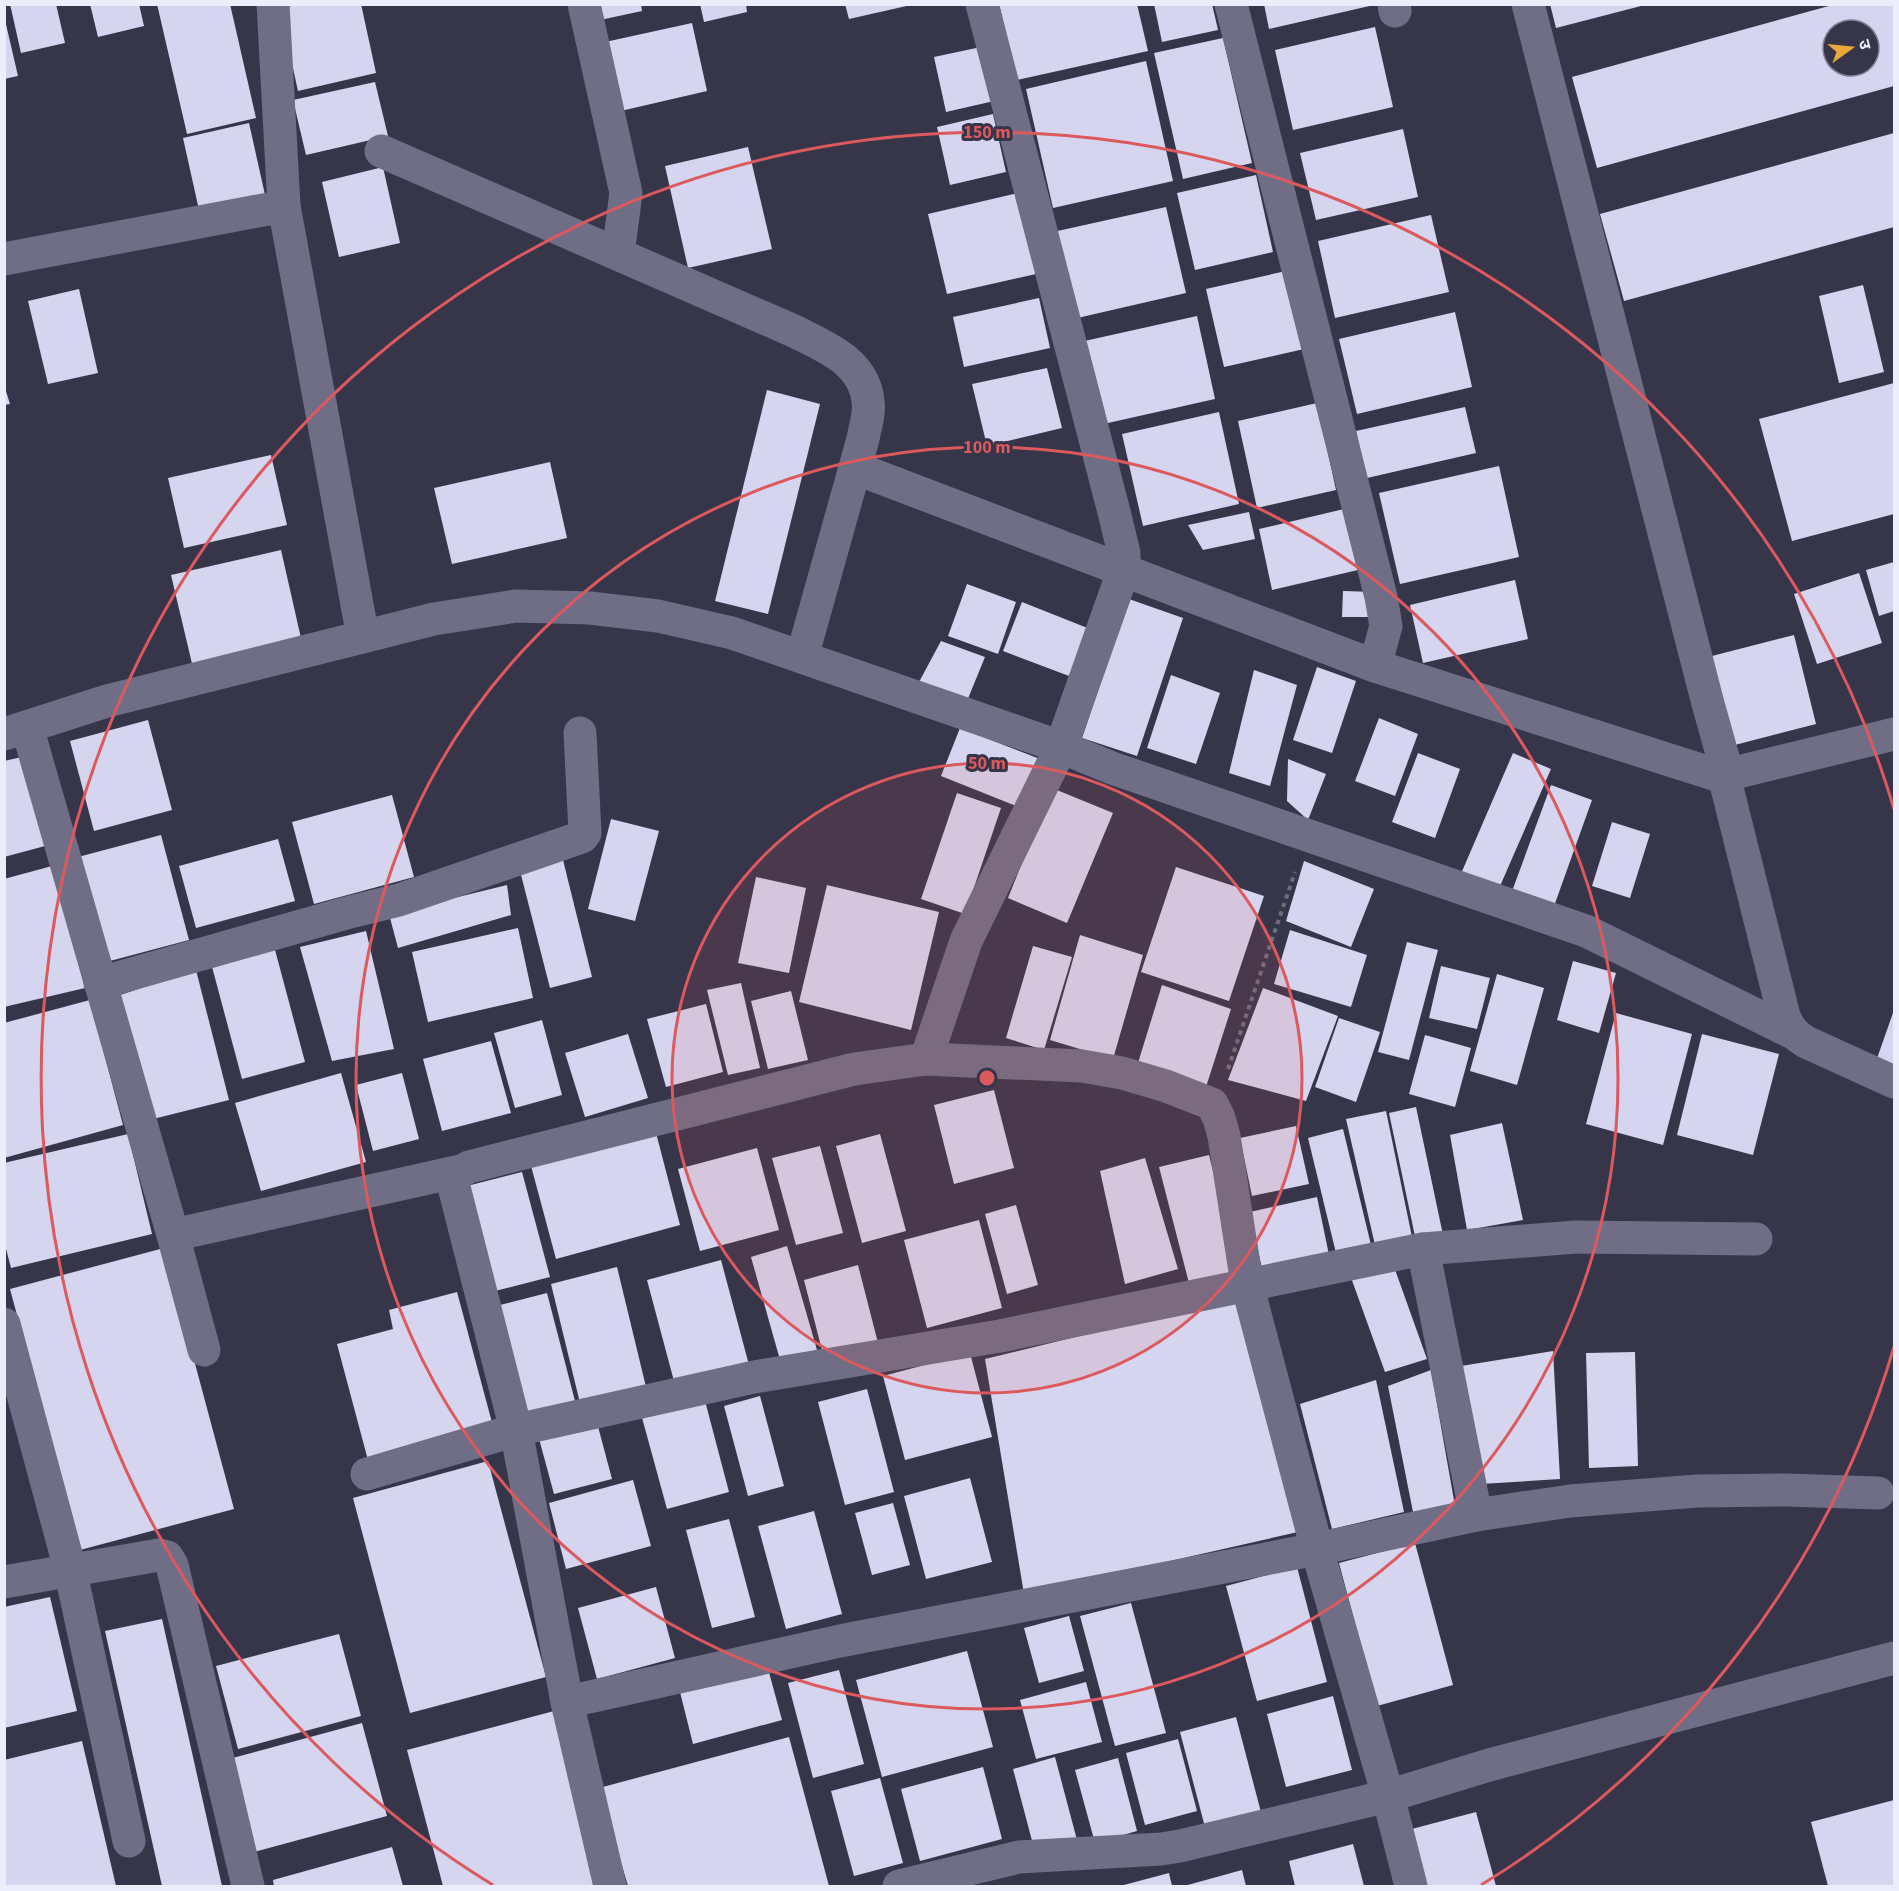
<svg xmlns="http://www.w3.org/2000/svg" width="1899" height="1891" font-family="'Source Sans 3','Noto Sans Devanagari',sans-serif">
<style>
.building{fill:#d5d5ef;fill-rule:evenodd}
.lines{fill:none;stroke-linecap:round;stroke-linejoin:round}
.path{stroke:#6e6d80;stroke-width:4;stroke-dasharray:4.5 4.5;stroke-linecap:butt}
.minor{stroke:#6f6e86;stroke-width:33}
.ring{fill:none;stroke:#dc595d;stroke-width:3}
.centre{fill:#dc595d;stroke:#36354a;stroke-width:3}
.ring-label{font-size:18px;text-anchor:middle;font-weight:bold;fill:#dc595d;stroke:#36354a;stroke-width:6;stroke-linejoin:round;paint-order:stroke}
</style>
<rect width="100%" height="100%" fill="#36354a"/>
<!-- building -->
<g class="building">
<polygon points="10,4 56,4 65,43 21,53"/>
<polygon points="90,4 139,4 144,26 98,37"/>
<polygon points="157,4 230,4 256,118 187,134"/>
<polygon points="299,4 361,4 376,73 298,91 280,9"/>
<polygon points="596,4 641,4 642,11 600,20"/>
<polygon points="700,4 746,4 747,12 704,22"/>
<polygon points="845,4 911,4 911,5 849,19"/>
<polygon points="999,4 1137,4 1148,51 1017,80"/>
<polygon points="1154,4 1212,4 1218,30 1162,42"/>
<polygon points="1264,4 1374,4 1374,5 1269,29"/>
<polygon points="1550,4 1645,4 1645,5 1556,28"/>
<path d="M1836 4H1894V86L1597 168 1572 77ZM1833 30H1869V66H1833Z"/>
<polygon points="5,20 18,76 4,79 4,21"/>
<polygon points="692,23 707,91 612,113 596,44"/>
<polygon points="1375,27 1393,107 1293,130 1275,50"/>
<polygon points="1223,38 1252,163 1183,179 1154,53"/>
<polygon points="981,47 994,101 946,112 934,57"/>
<polygon points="1146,61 1173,181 1053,208 1026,89"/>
<polygon points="375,82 388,136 306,155 293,100"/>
<polygon points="993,114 1006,172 950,185 937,127"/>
<polygon points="249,123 267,204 201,219 183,138"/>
<polygon points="1403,129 1418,197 1316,220 1300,153"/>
<polygon points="1894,133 1894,227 1624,301 1600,214"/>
<polygon points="748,147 772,249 688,268 665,166"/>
<polygon points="383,167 400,243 339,257 322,182"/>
<polygon points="1256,175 1273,252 1195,270 1177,193"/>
<polygon points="1018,193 1036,274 947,294 928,214"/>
<polygon points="1166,207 1186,293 1073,319 1053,232"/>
<polygon points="1431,215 1449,292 1335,318 1318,241"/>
<polygon points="1286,271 1304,349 1224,367 1206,289"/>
<polygon points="1863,285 1884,372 1839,383 1819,296"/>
<polygon points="79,289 98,373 48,384 28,301"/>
<polygon points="1039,298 1050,348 964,367 953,317"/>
<polygon points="1455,312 1472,387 1357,414 1339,339"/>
<polygon points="1197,316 1215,399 1099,425 1080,342"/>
<polygon points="1047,368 1062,428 987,446 972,384"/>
<polygon points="1894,383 1894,514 1792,541 1759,419"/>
<polygon points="4,385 10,404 4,405"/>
<polygon points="767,390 820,404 768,614 715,601"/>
<polygon points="1317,403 1336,490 1257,508 1238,421"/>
<polygon points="1465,407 1476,453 1367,478 1356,431"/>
<polygon points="1219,412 1239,504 1143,526 1122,434"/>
<polygon points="271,455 287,525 184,548 168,478"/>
<polygon points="550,462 567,538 452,564 434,488"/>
<polygon points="1499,466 1519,557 1400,584 1379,493"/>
<polygon points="1344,509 1358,570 1272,590 1259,529"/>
<polygon points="1249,512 1255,539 1203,550 1188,525"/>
<polygon points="281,550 303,647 194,672 171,575"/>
<polygon points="1894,562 1894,611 1879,616 1866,570"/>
<polygon points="1859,573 1882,643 1817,664 1794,594"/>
<polygon points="1515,580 1528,639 1423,663 1410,605"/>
<polygon points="967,584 1016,602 998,654 948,636"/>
<polygon points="1343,591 1375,592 1375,617 1342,617"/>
<polygon points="1129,599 1183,618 1137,756 1082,738"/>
<polygon points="1022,602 1095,631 1077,679 1003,651"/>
<polygon points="1794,635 1816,724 1731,746 1708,657"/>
<polygon points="941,641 985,657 967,701 919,682"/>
<polygon points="1317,667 1356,681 1332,753 1293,740"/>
<polygon points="1254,670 1297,685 1270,786 1229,773"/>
<polygon points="1171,675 1220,693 1196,764 1147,748"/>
<polygon points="1379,718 1418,734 1395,796 1355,781"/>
<polygon points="148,720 172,810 94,831 70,741"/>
<polygon points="960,728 1040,759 1021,808 941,776"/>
<polygon points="1418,753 1460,769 1435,838 1392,822"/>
<polygon points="1513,753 1551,769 1497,893 1460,876"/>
<polygon points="22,757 45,846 4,857 4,761"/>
<polygon points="1288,759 1326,774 1308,820 1287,801"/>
<polygon points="1551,785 1592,800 1553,909 1511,894"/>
<polygon points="1052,788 1113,813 1067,923 1008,898"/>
<polygon points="957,793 1001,808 965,914 921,899"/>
<polygon points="392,795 414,877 314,904 292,822"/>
<polygon points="611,819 659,831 635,921 588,909"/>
<polygon points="1612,822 1650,834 1630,898 1592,886"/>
<polygon points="161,835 189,940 106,962 78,857"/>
<polygon points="278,839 295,901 196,928 179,866"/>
<polygon points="563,860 592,977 550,988 520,871"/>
<polygon points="1304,861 1374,889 1351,947 1286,921"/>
<polygon points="52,866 85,988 4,1007 4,879"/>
<polygon points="1176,867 1264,896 1229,1001 1141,972"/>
<polygon points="756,877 806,888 789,973 738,963"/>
<polygon points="507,885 511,915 398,948 389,914"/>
<polygon points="827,885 939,912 911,1030 799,1002"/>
<polygon points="518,928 533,998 428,1022 412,952"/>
<polygon points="1290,930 1367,955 1351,1007 1274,984"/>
<polygon points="366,931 394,1049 332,1061 300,947"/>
<polygon points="1080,935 1143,955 1113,1059 1050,1040"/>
<polygon points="1407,942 1438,950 1409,1060 1378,1052"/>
<polygon points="274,946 305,1062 242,1079 211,963"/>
<polygon points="1033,946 1072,957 1044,1050 1006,1038"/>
<polygon points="1573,961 1616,973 1599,1033 1557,1020"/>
<polygon points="1441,966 1490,978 1477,1029 1429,1018"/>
<polygon points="196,970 229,1100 153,1119 114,997"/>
<polygon points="1497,974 1544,988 1517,1085 1470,1071"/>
<polygon points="741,983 760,1068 728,1075 707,990"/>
<polygon points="1162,985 1231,1009 1206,1087 1138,1063"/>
<polygon points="1263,988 1338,1016 1306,1101 1228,1080"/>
<polygon points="791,991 808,1060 768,1069 751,1001"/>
<polygon points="90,1000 123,1125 4,1158 4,1023"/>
<polygon points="706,1004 723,1072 666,1087 647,1019"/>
<polygon points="1894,1010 1894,1074 1874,1067"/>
<polygon points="1616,1013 1692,1034 1663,1145 1586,1124"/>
<polygon points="1339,1018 1380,1032 1356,1102 1315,1087"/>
<polygon points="542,1020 562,1095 515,1108 494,1033"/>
<polygon points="628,1034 648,1098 585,1117 565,1053"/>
<polygon points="1702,1034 1779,1054 1753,1155 1677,1135"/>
<polygon points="1425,1035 1471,1048 1455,1107 1409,1094"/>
<polygon points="491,1041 511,1113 442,1131 423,1059"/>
<polygon points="341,1073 366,1162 261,1191 235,1103"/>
<polygon points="402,1073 419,1139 373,1151 356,1085"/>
<polygon points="994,1090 1014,1168 954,1184 934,1105"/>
<polygon points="1416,1107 1443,1235 1416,1241 1389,1113"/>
<polygon points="1386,1111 1412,1237 1375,1245 1346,1119"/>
<polygon points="1502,1123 1523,1220 1467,1230 1450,1135"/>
<polygon points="1296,1126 1309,1184 1252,1196 1240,1138"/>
<polygon points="655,1129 680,1225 556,1259 530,1162"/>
<polygon points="1343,1129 1371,1245 1336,1253 1308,1138"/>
<polygon points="128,1134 152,1234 11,1268 4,1241 4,1163"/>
<polygon points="880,1134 906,1231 862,1243 836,1146"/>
<polygon points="820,1146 843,1233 796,1245 772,1158"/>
<polygon points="757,1148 779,1230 700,1251 678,1169"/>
<polygon points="1209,1155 1239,1274 1190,1287 1159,1167"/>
<polygon points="1145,1158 1178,1269 1125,1284 1100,1171"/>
<polygon points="522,1172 550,1277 491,1292 463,1187"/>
<polygon points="1317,1197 1329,1255 1262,1269 1250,1212"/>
<polygon points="1016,1205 1038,1285 1007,1294 985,1214"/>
<polygon points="979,1220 1002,1308 927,1328 904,1240"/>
<polygon points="787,1246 817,1350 780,1360 751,1257"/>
<polygon points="164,1248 234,1509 80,1550 10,1289"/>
<polygon points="721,1260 749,1365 675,1385 647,1280"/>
<polygon points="1393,1264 1427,1359 1385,1372 1349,1272"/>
<polygon points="858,1265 878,1343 824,1358 804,1280"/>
<polygon points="617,1267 647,1391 581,1407 551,1284"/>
<polygon points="457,1292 494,1430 369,1464 337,1344 393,1329 389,1310"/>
<polygon points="547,1293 576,1405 517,1420 488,1308"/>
<polygon points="1235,1298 1298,1532 1024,1594 985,1359"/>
<polygon points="1553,1351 1560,1479 1481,1484 1461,1366"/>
<polygon points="1635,1352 1638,1466 1589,1468 1586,1353"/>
<polygon points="970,1353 992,1437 905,1460 883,1376"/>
<polygon points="1431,1370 1455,1506 1413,1512 1388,1386"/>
<polygon points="1376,1380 1404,1512 1332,1529 1300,1404"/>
<polygon points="867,1389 894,1492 845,1505 818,1402"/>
<polygon points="760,1396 784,1486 748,1496 724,1406"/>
<polygon points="704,1397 729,1492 667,1509 641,1414"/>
<polygon points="596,1419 612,1479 554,1494 538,1435"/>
<polygon points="488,1461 546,1677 410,1713 353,1498"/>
<polygon points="970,1478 992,1562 926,1579 904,1496"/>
<polygon points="633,1480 651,1546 566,1569 549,1503"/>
<polygon points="893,1503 910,1565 872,1575 855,1513"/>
<polygon points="814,1511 842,1614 786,1629 758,1526"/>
<polygon points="729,1519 755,1617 712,1628 686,1530"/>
<polygon points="1415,1543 1453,1685 1377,1706 1339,1563"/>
<polygon points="1297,1567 1327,1682 1257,1701 1226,1586"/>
<polygon points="656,1587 675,1658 597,1679 578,1608"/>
<polygon points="50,1597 77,1711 4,1728 4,1607"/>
<polygon points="1131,1603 1166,1733 1115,1746 1080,1616"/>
<polygon points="1069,1616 1084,1671 1039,1683 1024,1628"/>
<polygon points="162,1619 222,1886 162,1886 105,1631"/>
<polygon points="339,1634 361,1716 238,1749 216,1666"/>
<polygon points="967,1651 993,1747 882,1777 856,1680"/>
<polygon points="767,1665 782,1720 693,1744 679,1688"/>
<polygon points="839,1670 864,1764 813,1778 788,1683"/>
<polygon points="1086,1682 1102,1742 1036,1759 1020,1700"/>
<polygon points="1333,1696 1352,1770 1286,1787 1267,1714"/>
<polygon points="554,1711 601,1886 443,1886 407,1750"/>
<polygon points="1236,1717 1262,1816 1206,1831 1180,1732"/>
<polygon points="362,1723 387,1816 250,1853 225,1760"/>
<polygon points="789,1737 829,1886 628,1886 599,1788"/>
<polygon points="1178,1739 1197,1811 1145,1825 1126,1753"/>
<polygon points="82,1741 116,1886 4,1886 4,1760"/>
<polygon points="1055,1757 1077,1840 1035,1852 1013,1769"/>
<polygon points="1118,1758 1137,1831 1095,1843 1075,1770"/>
<polygon points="983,1767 1002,1839 920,1861 901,1789"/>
<polygon points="880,1778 903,1863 854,1876 831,1791"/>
<polygon points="1894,1800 1894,1886 1828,1886 1811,1822"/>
<polygon points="1476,1812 1496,1886 1423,1886 1408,1830"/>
<polygon points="1353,1844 1364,1886 1295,1886 1289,1861"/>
<polygon points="392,1847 403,1886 274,1886 273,1880"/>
<polygon points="1242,1870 1246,1886 1184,1886"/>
<polygon points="1169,1873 1172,1886 1120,1886"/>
</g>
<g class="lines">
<!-- path -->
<polyline class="path" points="1228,1069 1295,872"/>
<!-- minor -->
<g class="minor">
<polyline points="584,4 626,193 618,254"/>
<polyline points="1231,4 1381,597 1386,626 1375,666"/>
<polyline points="1394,4 1395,11"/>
<polyline points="1528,4 1707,700 1729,779"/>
<path d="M381 151 794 331C825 347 864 361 868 401 870 413 865 427 863 439L802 657"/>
<polyline points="284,206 363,637"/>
<polyline points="4,259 284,206 273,4"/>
<polyline points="855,468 1375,666 1729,779"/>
<polyline points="27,727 173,1235 204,1350"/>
<polyline points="4,734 107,701 434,619 516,606 590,608 658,616 732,633 1061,747 1112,768 1586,931 1793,1033"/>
<path d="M1894 734 1742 771 1734 774 1726 784 1784 1016C1789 1028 1794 1035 1806 1042L1894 1082"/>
<polyline points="100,983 350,912 399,900 582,837 585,833 580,733"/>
<polyline points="926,1059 966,941 1061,747 1124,569 1124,553 1114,512 982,4"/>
<polyline points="173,1235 460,1171"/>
<polyline points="1423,1249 1576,1237 1756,1239"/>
<polyline points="4,1324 70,1569 129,1841"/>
<polyline points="367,1474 516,1430 754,1377 1000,1336 1423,1249 1476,1515"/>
<polyline points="4,1582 159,1555 167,1557 172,1565 248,1886"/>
<polyline points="567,1702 840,1641 1317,1549 1476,1515 1570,1501 1697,1491 1787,1490 1878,1493"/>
<path d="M610 1886 567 1702 516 1430 454 1187C455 1176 459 1172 469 1167L854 1069 926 1059 1082 1066 1122 1073 1166 1086 1212 1104 1219 1118 1224 1136 1247 1284 1317 1549 1388 1796 1411 1886"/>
<polyline points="899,1886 1019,1857 1161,1849 1180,1846 1388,1796 1489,1765 1894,1658"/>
</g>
</g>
<!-- distance rings -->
<circle cx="987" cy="1078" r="315" fill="#dc595d" fill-opacity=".12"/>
<g class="ring">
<circle cx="987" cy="1078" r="315"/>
<circle cx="987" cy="1078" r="631"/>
<path d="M1894 1347A946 946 0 0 1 1481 1885M493 1885A946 946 0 1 1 1894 809"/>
</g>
<circle cx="987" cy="1078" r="9" class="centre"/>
<g class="ring-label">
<text x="987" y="138">150 m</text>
<text x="987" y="453">100 m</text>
<text x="987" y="769">50 m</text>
</g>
<!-- border -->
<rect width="1899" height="1891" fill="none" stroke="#ededfb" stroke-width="12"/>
<!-- north arrow -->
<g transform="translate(1851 48) rotate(75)"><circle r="28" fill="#36354a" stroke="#7f7f91" stroke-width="1.5"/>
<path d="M0-4.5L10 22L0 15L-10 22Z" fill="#eba93a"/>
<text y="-9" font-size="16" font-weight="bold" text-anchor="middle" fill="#ededfb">उ</text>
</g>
</svg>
